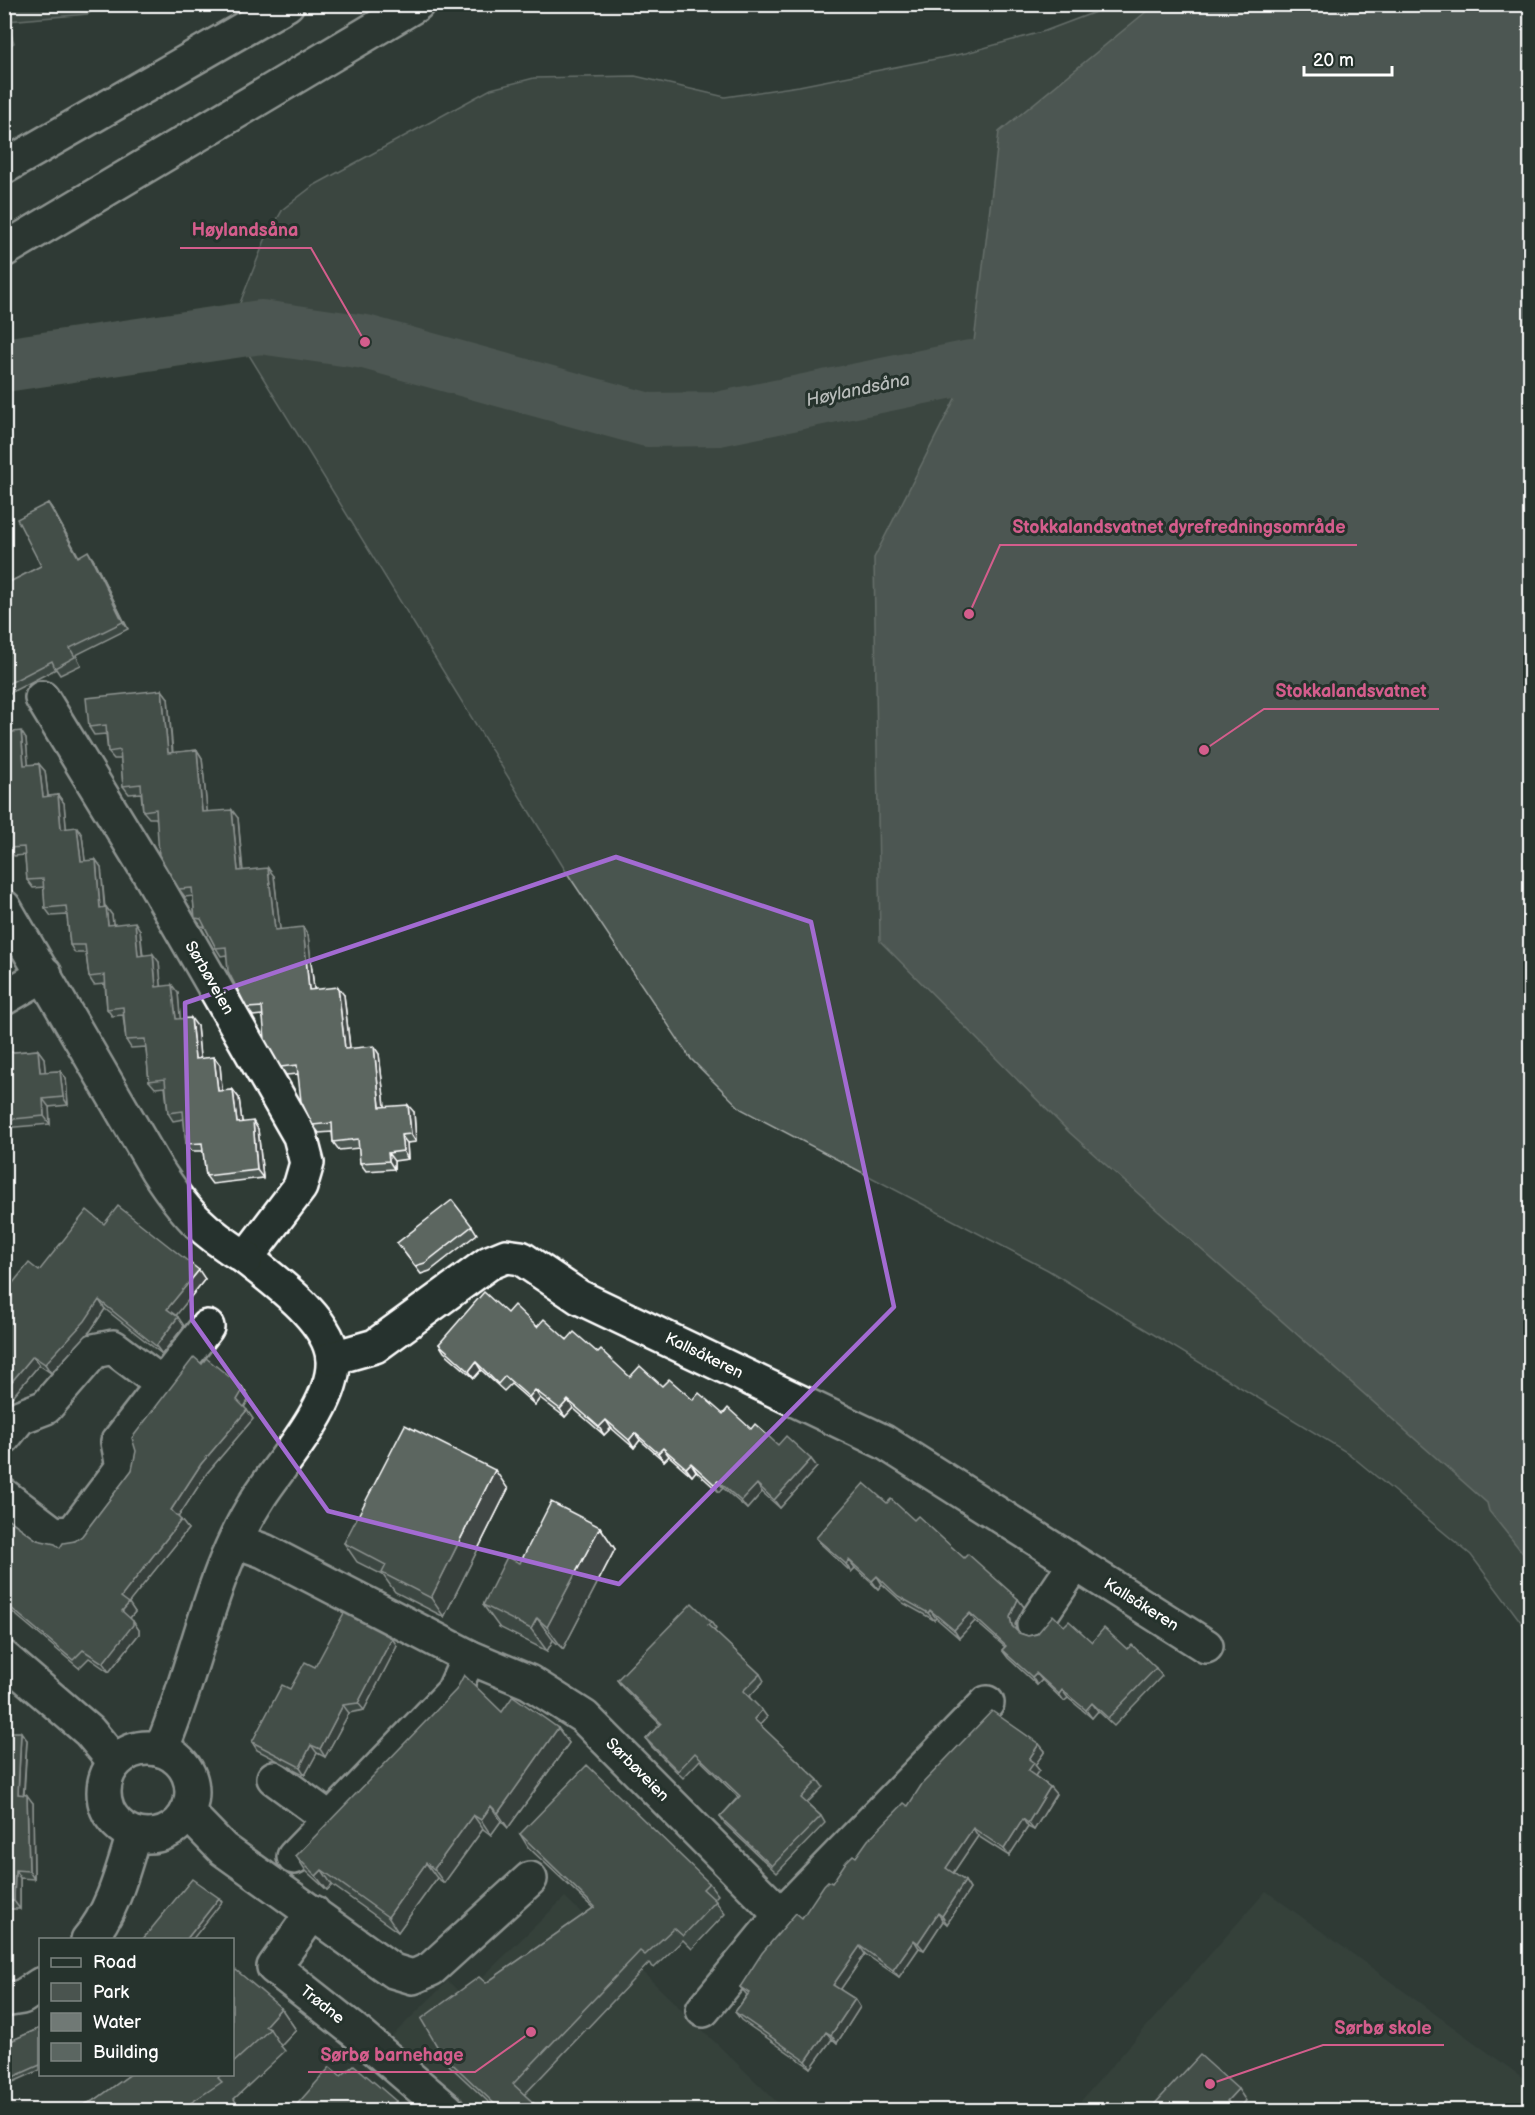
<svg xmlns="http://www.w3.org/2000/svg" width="1535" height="2115" font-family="'Balsamiq Sans',sans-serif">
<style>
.built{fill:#3c4842}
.green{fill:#4a544f;stroke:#a4aaa7;stroke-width:1.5}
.water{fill:#707975;stroke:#a9afac;stroke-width:1.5}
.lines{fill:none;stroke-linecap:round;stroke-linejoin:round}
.river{stroke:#707975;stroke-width:54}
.minor-casing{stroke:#fff;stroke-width:38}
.highway-casing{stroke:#fff;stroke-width:38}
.minor{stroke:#26332d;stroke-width:33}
.highway{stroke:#26332d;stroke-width:33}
.wall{fill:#4e5853;stroke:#fff;stroke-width:1.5}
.shaded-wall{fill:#404744;stroke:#fff;stroke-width:1.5}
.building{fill:#5b6661;stroke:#fff;stroke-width:1.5}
.marked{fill:none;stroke:#a36bd2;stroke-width:4.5;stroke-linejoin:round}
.labels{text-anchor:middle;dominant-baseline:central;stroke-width:6;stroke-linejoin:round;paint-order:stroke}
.street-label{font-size:16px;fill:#fff;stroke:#26332d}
.water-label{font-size:18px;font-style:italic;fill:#b8bcba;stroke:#26332d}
.leader{fill:none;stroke:#d45d8c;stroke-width:2}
.callout-dot{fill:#d45d8c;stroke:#26332d;stroke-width:2}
.callout-label{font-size:18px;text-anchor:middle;font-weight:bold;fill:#d45d8c;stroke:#26332d;stroke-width:6;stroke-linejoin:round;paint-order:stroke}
</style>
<rect width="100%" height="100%" fill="#2f3b35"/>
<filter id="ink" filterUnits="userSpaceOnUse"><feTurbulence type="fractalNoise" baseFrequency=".0167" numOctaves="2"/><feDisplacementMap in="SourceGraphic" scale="12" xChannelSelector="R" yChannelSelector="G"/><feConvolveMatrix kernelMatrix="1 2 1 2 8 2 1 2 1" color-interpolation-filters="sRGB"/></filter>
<g filter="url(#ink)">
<!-- built -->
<g class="built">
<polygon points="1266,1891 1530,2083 1530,2110 1073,2110"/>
<polygon points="565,1897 782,2107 779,2110 457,2110 449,2104 425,2067 391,2037 448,1981 463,1996"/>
</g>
<!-- green -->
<g class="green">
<polygon points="5,4 99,4 99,5 88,14 7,21 14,43 5,48"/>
<polygon points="1109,5 1530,5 1530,1634 1471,1555 1348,1453 1048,1270 741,1109 691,1059 567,873 249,355 238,308 265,240 283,209 313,186 491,89 534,78 635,76 725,97 799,86 966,53 1045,31 1098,11"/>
</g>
<!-- water -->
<polygon class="water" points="1158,4 1530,5 1530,1562 1489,1511 1487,1503 1070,1133 880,941 874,558 971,367 999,132 1147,11"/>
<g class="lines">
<!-- river -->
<polyline class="river" points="4,365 261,327 365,342 648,420 718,419 971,367"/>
<defs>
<g id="minor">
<path d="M42 698 152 878 300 1136 307 1163 300 1187 246 1258C274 1281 330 1319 333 1359 336 1403 282 1461 259 1497 209 1574 197 1666 161 1750"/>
<path d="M4 907 157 1170C185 1213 202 1231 246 1258"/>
<polyline points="4,998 45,974"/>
<polyline points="333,1358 375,1346 489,1263 506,1256 521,1258 579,1297 884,1442 1206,1646"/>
<polyline points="4,1437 20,1417 46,1407 94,1351 113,1347 162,1384"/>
<polyline points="4,1496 54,1534 73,1533 123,1467 118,1442 207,1327"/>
<polyline points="236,1541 264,1551 469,1657 529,1682 584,1717 781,1915"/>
<polyline points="1034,1625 1075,1564"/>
<polyline points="4,1658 89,1731 115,1762"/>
<circle cx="148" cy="1792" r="44"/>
<polyline points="274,1778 330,1819"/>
<polyline points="187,1812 223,1849 393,1971 413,1977 431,1969 530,1879"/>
<polyline points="294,1857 453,1692 469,1657"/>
<polyline points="313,1912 274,1967 355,2031 447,2110"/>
<path d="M88 1940C113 1912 123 1869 134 1834"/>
<polyline points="4,2000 22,1997 40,1985"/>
<polyline points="703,2010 781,1915 987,1703"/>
</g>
<g id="highway">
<polyline points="4,167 287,4"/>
<polyline points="4,250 417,4"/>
</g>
</defs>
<!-- minor casing -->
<use href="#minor" class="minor-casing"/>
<!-- highway casing -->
<use href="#highway" class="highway-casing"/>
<!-- minor -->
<use href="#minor" class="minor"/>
<!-- highway -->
<use href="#highway" class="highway"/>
</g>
<!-- wall -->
<g class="wall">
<polygon points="48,503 53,510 78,556 93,559 128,629 76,655 81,665 60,675 56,669 4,696 4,585 41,566"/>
<polygon points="162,690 168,698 173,753 197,750 202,758 207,812 238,818 243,871 274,876 280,930 308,935 314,989 344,995 350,1048 379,1054 385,1107 414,1112 416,1142 407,1143 408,1159 394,1161 394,1169 366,1171 360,1163 359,1148 339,1150 333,1142 332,1132 319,1133 313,1125 298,1074 286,1075 281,1067 262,1015 253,1016 247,1008 226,955 221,956 216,948 205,927 201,926 195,918 193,896 185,897 179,889 156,818 149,818 143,811 141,793 129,794 123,786 121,759 114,759 108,752 106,734 94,735 89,727"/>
<polygon points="4,725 5,733 26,739 28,765 39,764 45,771 48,796 58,795 64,803 66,828 82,835 85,861 96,860 101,867 105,908 106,907 112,915 113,924 140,930 143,955 159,962 161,986 178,993 180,1019 197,1026 200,1059 214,1057 220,1065 222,1091 233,1090 239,1098 242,1122 258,1129 263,1178 212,1184 206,1176 203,1151 192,1151 186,1144 184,1119 173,1121 168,1113 165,1087 155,1088 149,1081 146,1047 131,1048 126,1040 123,1015 112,1016 107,1009 105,984 94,985 89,977 86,953 75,953 70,945 67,915 51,916 45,908 44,887 33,888 27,880 25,855 14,856 9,848 7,833 4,833"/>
<polygon points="38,1050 44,1058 45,1072 60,1071 66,1078 68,1105 49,1107 50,1124 4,1128 4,1053"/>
<polygon points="104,1224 205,1279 176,1315 184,1326 162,1354 105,1309 91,1330 51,1373 39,1365 4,1407 4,1294 39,1271"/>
<polygon points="472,1226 477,1234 430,1271 421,1274 397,1243"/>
<polygon points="507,1313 598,1353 630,1377 662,1386 723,1414 778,1445 811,1459 817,1467 780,1508 762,1492 747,1509 723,1488 719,1492 696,1471 692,1476 669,1456 664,1461 640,1440 634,1448 611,1428 604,1435 573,1408 565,1417 540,1398 535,1405 511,1384 504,1391 481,1370 474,1378 444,1352 439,1344"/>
<polygon points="202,1364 248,1396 249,1399 244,1407 253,1419 207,1473 178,1517 188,1529 128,1603 135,1612 130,1618 139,1630 139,1634 109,1672 89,1658 79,1668 4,1605 4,1516 37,1540 60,1548 75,1541 82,1536 132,1470"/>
<polygon points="508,1489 444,1617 395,1592 383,1575 357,1562 344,1543"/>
<polygon points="887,1503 914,1520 1018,1599 1024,1607 1015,1624 1017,1631 1019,1633 1028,1636 1064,1626 1092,1642 1127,1649 1156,1668 1162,1676 1114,1726 1098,1711 1092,1718 1068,1698 1064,1701 1042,1680 1037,1685 1008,1658 1002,1650 1005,1647 975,1621 959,1638 936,1618 934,1620 903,1603 882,1584 878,1589 855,1568 851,1572 822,1545 816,1538"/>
<polygon points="600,1527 615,1549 563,1649 553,1640 547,1651 499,1627 483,1605 520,1563"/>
<polygon points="711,1622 716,1629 714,1631 760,1674 764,1681 749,1697 767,1717 760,1725 818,1780 823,1787 807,1803 821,1816 825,1823 777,1873 725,1824 720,1817 738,1797 700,1760 683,1778 651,1746 646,1739 660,1724 622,1687 617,1680"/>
<polygon points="397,1646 364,1710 349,1713 325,1757 317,1753 305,1775 257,1750 252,1742 290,1689 315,1667"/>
<polygon points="502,1712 558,1728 569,1743 508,1828 501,1821 491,1835 483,1829 444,1883 437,1878 398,1932 332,1885 327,1890 306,1871 296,1856"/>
<polygon points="4,1732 27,1740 24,1795 33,1803 34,1879 20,1878 20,1909 7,1909 6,1926 4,1926"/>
<polygon points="1039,1744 1045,1751 1035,1765 1039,1770 1035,1776 1050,1787 1056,1794 1034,1830 1028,1827 1009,1856 978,1836 953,1873 965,1881 970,1889 947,1924 943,1921 924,1950 919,1948 899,1977 865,1954 840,1990 855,1999 860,2007 837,2043 832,2039 811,2068 741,2020 735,2012 747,1995 740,1987 856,1857 908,1806"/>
<polygon points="520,1834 709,1883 718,1895 714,1899 725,1914 692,1949 683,1940 654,1968 649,1963 524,2095 541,2110 497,2110 450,2066 441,2053 486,1983 593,1908 528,1847"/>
<polygon points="232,1974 281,2008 296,2030 281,2046 285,2051 234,2099 237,2104 227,2110 72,2110 95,2100 131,2074 232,2074"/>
<polygon points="40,2028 40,2070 4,2086 4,2044"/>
</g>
<!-- shaded-wall -->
<g class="shaded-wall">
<polygon points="48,503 53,510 83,564 78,557"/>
<polygon points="88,551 93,559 128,629 123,622"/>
<polygon points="162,690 168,698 173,761 168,753"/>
<polygon points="21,731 26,739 29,773 24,765"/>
<polygon points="197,750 202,758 208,820 202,812"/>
<polygon points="39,764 45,771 49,804 43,797"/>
<polygon points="58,795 64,803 67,837 61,829"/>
<polygon points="232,810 238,818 243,879 238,871"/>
<polygon points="77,827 82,835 86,869 81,861"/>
<polygon points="96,860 101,867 105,916 100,908"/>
<polygon points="268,868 274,876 281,938 275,930"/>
<polygon points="106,907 112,915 114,932 108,925"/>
<polygon points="135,922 140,930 143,964 138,956"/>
<polygon points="303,927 308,935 315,998 309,990"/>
<polygon points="153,954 159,962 162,995 156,987"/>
<polygon points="172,985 178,993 181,1027 176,1019"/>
<polygon points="338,987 344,995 351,1057 345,1049"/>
<polygon points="191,1018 197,1026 201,1067 195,1059"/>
<polygon points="374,1046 379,1054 386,1115 380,1107"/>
<polygon points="38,1050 44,1058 46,1080 40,1072"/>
<polygon points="214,1057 220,1065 223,1099 218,1091"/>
<polygon points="60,1071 66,1078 68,1105 63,1097"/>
<polygon points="233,1090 239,1098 243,1130 237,1123"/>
<polygon points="43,1099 49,1107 50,1124 44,1116"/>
<polygon points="408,1105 414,1112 416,1142 411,1134"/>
<polygon points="253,1121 258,1129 263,1178 257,1170"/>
<polygon points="401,1135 407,1143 408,1159 403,1151"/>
<polygon points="388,1153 394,1161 394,1169 389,1161"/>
<polygon points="199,1270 205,1279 174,1318 167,1309"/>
<polygon points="99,1300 105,1309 91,1330 51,1373 45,1364"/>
<polygon points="178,1317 184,1326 162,1354 156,1346"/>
<polygon points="33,1356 39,1365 4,1407 4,1391"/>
<polygon points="476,1362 481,1370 474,1378 469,1371"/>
<polygon points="242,1387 248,1396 249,1399 243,1409 237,1400"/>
<polygon points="535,1390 540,1398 535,1405 529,1397"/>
<polygon points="568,1400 573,1408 565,1417 560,1409"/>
<polygon points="247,1410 253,1419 207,1473 177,1519 171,1510 201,1464"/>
<polygon points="606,1420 611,1428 604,1435 599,1427"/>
<polygon points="635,1433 640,1440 634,1448 629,1440"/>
<polygon points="663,1448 669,1456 664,1461 658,1453"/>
<polygon points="811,1459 817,1467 780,1508 774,1500"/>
<polygon points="691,1463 696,1471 692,1476 686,1468"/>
<polygon points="495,1470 508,1489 444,1617 431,1598"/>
<polygon points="718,1481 723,1488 719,1492 714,1484"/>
<polygon points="757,1484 762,1492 747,1509 741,1501"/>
<polygon points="181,1520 188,1529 127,1605 121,1597"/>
<polygon points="600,1527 615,1549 563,1649 547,1627"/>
<polygon points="849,1560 855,1568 851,1572 846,1564"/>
<polygon points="877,1576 882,1584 878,1589 872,1581"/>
<polygon points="1018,1599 1024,1607 1015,1624 1017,1634 1012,1626 1010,1617"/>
<polygon points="129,1603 135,1612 128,1620 122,1611"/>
<polygon points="930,1610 936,1618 934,1620 928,1613"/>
<polygon points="970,1613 975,1621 959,1638 954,1630"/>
<polygon points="537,1618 553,1640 547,1651 531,1629"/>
<polygon points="133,1621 139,1630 139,1634 109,1672 103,1663"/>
<polygon points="392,1638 397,1646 364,1710 358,1703"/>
<polygon points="1036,1673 1042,1680 1037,1685 1032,1677"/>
<polygon points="1062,1690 1068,1698 1064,1701 1059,1694"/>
<polygon points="1092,1703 1098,1711 1092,1718 1086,1710"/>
<polygon points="343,1705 349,1713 325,1757 320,1749"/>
<polygon points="762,1710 767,1717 759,1726 754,1719"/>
<polygon points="558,1728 569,1743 508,1828 498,1813"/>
<polygon points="21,1732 27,1740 23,1802 18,1794"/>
<polygon points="1039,1744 1045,1751 1035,1765 1039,1770 1033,1779 1028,1771 1029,1759"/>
<polygon points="311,1745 317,1753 305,1775 300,1767"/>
<polygon points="1050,1787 1056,1794 1034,1830 1028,1823"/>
<polygon points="27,1795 33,1803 34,1879 29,1871"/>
<polygon points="491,1806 501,1821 491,1835 481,1820"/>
<polygon points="473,1815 483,1829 444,1883 434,1869"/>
<polygon points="1023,1819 1028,1827 1009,1856 1004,1849"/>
<polygon points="973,1828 978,1836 951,1876 946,1868"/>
<polygon points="426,1863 437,1878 398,1932 388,1917"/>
<polygon points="15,1870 20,1878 20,1909 14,1901"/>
<polygon points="322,1870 332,1885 327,1890 316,1876"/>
<polygon points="965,1881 970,1889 947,1924 942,1916"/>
<polygon points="219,1898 222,1902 192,1940 186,1940"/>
<polygon points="4,1906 7,1909 6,1926 4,1924"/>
<polygon points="938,1913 943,1921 924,1950 918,1943"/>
<polygon points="914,1940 919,1948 899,1977 893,1970"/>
<polygon points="860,1946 865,1954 838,1993 833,1985"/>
<polygon points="855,1999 860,2007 837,2043 831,2035"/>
<polygon points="281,2008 296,2030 281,2046 270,2029 265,2026"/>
<polygon points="826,2032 832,2039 811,2068 806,2061"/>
<polygon points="1238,2089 1246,2101 1237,2110 1227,2101"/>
<polygon points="396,2101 402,2109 400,2110 388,2110"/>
</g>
<!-- building -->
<g class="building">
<polygon points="48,503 78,557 88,551 123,622 70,648 75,657 55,668 52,661 4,686 4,585 41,566 17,519"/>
<polygon points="162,690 168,753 197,750 202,812 232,810 238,871 268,868 275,930 303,927 309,990 338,987 345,1049 374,1046 380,1107 408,1105 411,1134 401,1135 403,1151 388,1153 389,1161 360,1163 358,1139 333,1142 332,1123 313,1125 301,1101 297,1065 281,1067 265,1039 262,1007 247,1008 228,971 226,947 216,948 201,919 195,918 192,888 179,889 159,855 156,809 143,811 141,784 123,786 120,750 108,752 106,725 89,727 86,698"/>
<polygon points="21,731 24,765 39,764 43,797 58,795 61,829 77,827 81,861 96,860 100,908 106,907 108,925 135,922 138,956 153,954 156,987 172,985 176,1019 191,1018 195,1059 214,1057 218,1091 233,1090 237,1123 253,1121 257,1170 206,1176 202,1143 186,1144 183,1111 168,1113 165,1079 149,1081 145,1039 126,1040 123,1007 107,1009 105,975 89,977 85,945 70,945 66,906 45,908 43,879 27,880 24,847 9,848 6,824 4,825 4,733"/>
<polygon points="38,1050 40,1072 60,1071 63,1097 43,1099 44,1116 4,1120 4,1053"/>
<polygon points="452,1200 472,1226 425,1263 415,1266 397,1243"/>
<polygon points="118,1206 199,1270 167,1309 178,1317 156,1346 99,1300 85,1321 45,1364 33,1356 4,1391 4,1294 29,1263 39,1271 87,1210 104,1224"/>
<polygon points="484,1292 507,1313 514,1305 537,1327 544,1319 567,1340 574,1332 598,1353 601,1350 630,1377 640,1366 662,1386 669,1379 693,1400 699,1393 723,1414 728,1408 751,1429 755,1424 778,1445 786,1436 811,1459 774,1500 757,1484 741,1501 718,1481 714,1484 691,1463 686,1468 663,1448 658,1453 635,1433 629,1440 606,1420 599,1427 568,1400 560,1409 535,1390 529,1397 505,1376 498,1384 476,1362 469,1371 439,1344"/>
<polygon points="194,1357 202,1364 206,1358 242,1387 243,1390 237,1400 247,1410 201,1464 171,1510 181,1520 121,1597 129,1603 122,1611 133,1621 133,1625 103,1663 83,1650 73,1660 4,1602 4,1516 37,1540 55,1544 60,1548 63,1543 75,1541 82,1536 132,1470 136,1451 132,1438"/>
<polygon points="405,1425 495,1470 431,1598 382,1573 386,1565 344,1543"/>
<polygon points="864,1483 887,1503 891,1499 914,1520 918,1516 964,1558 968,1554 1018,1599 1010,1617 1012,1626 1019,1633 1028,1636 1037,1634 1053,1615 1064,1626 1069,1621 1092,1642 1104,1628 1127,1649 1132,1645 1156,1668 1108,1718 1092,1703 1086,1710 1062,1690 1059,1694 1036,1673 1032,1677 1002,1650 1006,1646 970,1613 954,1630 930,1610 928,1613 898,1596 877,1576 872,1581 849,1560 846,1564 816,1538"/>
<polygon points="551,1502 600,1527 547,1627 537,1618 531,1629 483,1605 507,1557 520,1563"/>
<polygon points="692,1603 711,1622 708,1625 760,1674 743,1691 762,1710 754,1719 818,1780 801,1798 821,1816 772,1866 720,1817 740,1796 695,1753 678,1771 646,1739 661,1723 617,1680"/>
<polygon points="344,1613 392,1638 358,1703 343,1705 320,1749 311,1745 300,1767 252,1742 282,1685 290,1689 305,1662 315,1667"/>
<polygon points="464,1675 502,1712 513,1696 558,1728 498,1813 491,1806 481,1820 473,1815 434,1869 426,1863 388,1917 322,1870 316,1876 296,1856 456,1690"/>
<polygon points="992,1711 1039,1744 1029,1759 1034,1763 1028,1771 1050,1787 1028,1823 1023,1819 1004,1849 973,1828 946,1868 965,1881 942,1916 938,1913 918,1943 914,1940 893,1970 860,1946 833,1985 855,1999 831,2035 826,2032 806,2061 735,2012 749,1993 740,1987 762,1953 790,1920 796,1913 802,1918 824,1885 828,1881 832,1883 846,1862 853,1855 856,1857 868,1840 904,1803 908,1806 922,1784"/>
<polygon points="4,1732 21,1732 18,1794 27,1795 29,1871 15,1870 14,1901 4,1901"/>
<polygon points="587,1765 709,1883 703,1889 716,1901 683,1936 674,1928 645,1955 640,1951 513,2084 541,2110 501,2110 441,2053 421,2019 479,1977 486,1983 595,1907 520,1834"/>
<polygon points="192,1879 219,1898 186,1940 142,1940"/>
<polygon points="236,1970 281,2008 265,2026 270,2029 232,2064 232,1974"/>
<polygon points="40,2028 40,2065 4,2081 4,2044"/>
<polygon points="1200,2055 1238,2089 1227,2101 1237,2110 1149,2110"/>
<polygon points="354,2065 396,2101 388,2110 292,2110 330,2067 341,2076"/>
<polygon points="131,2074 221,2074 218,2078 222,2082 180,2110 72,2110 95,2100"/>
</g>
</g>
<!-- marked area -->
<path d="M0 0H1535V2115H0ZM616 857 811 922 894 1307 619 1584 328 1511 192 1320 185 1003Z" fill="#2f3b35" fill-opacity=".55" fill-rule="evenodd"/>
<path class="marked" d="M616 857 811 922 894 1307 619 1584 328 1511 192 1320 185 1003Z"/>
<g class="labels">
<!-- street labels -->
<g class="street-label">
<text transform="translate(209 978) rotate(60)">Sørbøveien</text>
<text transform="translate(704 1356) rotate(26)">Kallsåkeren</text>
<text transform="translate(1141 1605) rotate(32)">Kallsåkeren</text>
<text transform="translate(637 1770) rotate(45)">Sørbøveien</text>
<text transform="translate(322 2005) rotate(38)">Trødne</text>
</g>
<!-- water labels -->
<g class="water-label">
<text transform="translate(858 390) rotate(-12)">Høylandsåna</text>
</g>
</g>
<!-- callouts -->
<path class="leader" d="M365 342L311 248H180M969 614L1000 545H1357M1204 750L1264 709H1439M1210 2084L1323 2045H1444M531 2032L475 2072H308"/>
<g class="callout-dot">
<circle cx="365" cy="342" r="6"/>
<circle cx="969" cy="614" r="6"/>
<circle cx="1204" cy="750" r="6"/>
<circle cx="1210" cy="2084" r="6"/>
<circle cx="531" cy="2032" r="6"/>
</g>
<g class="callout-label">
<text x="245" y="236">Høylandsåna</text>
<text x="1179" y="533">Stokkalandsvatnet dyrefredningsområde</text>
<text x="1351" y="697">Stokkalandsvatnet</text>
<text x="1383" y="2034">Sørbø skole</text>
<text x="392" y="2061">Sørbø barnehage</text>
</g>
<!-- margin -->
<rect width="1535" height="2115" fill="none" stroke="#26332d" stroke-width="24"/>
<rect x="12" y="12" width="1511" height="2091" fill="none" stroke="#fff" stroke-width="2" filter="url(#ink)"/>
<!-- legend -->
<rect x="39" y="1938" width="195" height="138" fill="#26332d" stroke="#7d8581" stroke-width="1.5"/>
<rect x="51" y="1958" width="30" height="9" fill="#26332d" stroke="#7d8581" stroke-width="1.5"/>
<text x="93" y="1968" font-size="18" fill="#ffffff">Road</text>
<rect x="51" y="1983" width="30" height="18" fill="#4a544f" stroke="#7d8581" stroke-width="1.5"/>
<text x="93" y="1998" font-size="18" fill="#ffffff">Park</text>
<rect x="51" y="2013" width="30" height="18" fill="#707975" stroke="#7d8581" stroke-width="1.5"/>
<text x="93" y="2028" font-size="18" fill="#ffffff">Water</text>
<rect x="51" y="2043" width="30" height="18" fill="#5b6661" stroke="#7d8581" stroke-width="1.5"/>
<text x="93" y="2058" font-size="18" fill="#ffffff">Building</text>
<!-- scale -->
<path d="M1304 66v9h88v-9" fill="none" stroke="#ffffff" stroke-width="3"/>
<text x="1313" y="66" font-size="18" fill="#ffffff" stroke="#26332d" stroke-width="4.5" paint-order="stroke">20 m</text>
</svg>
